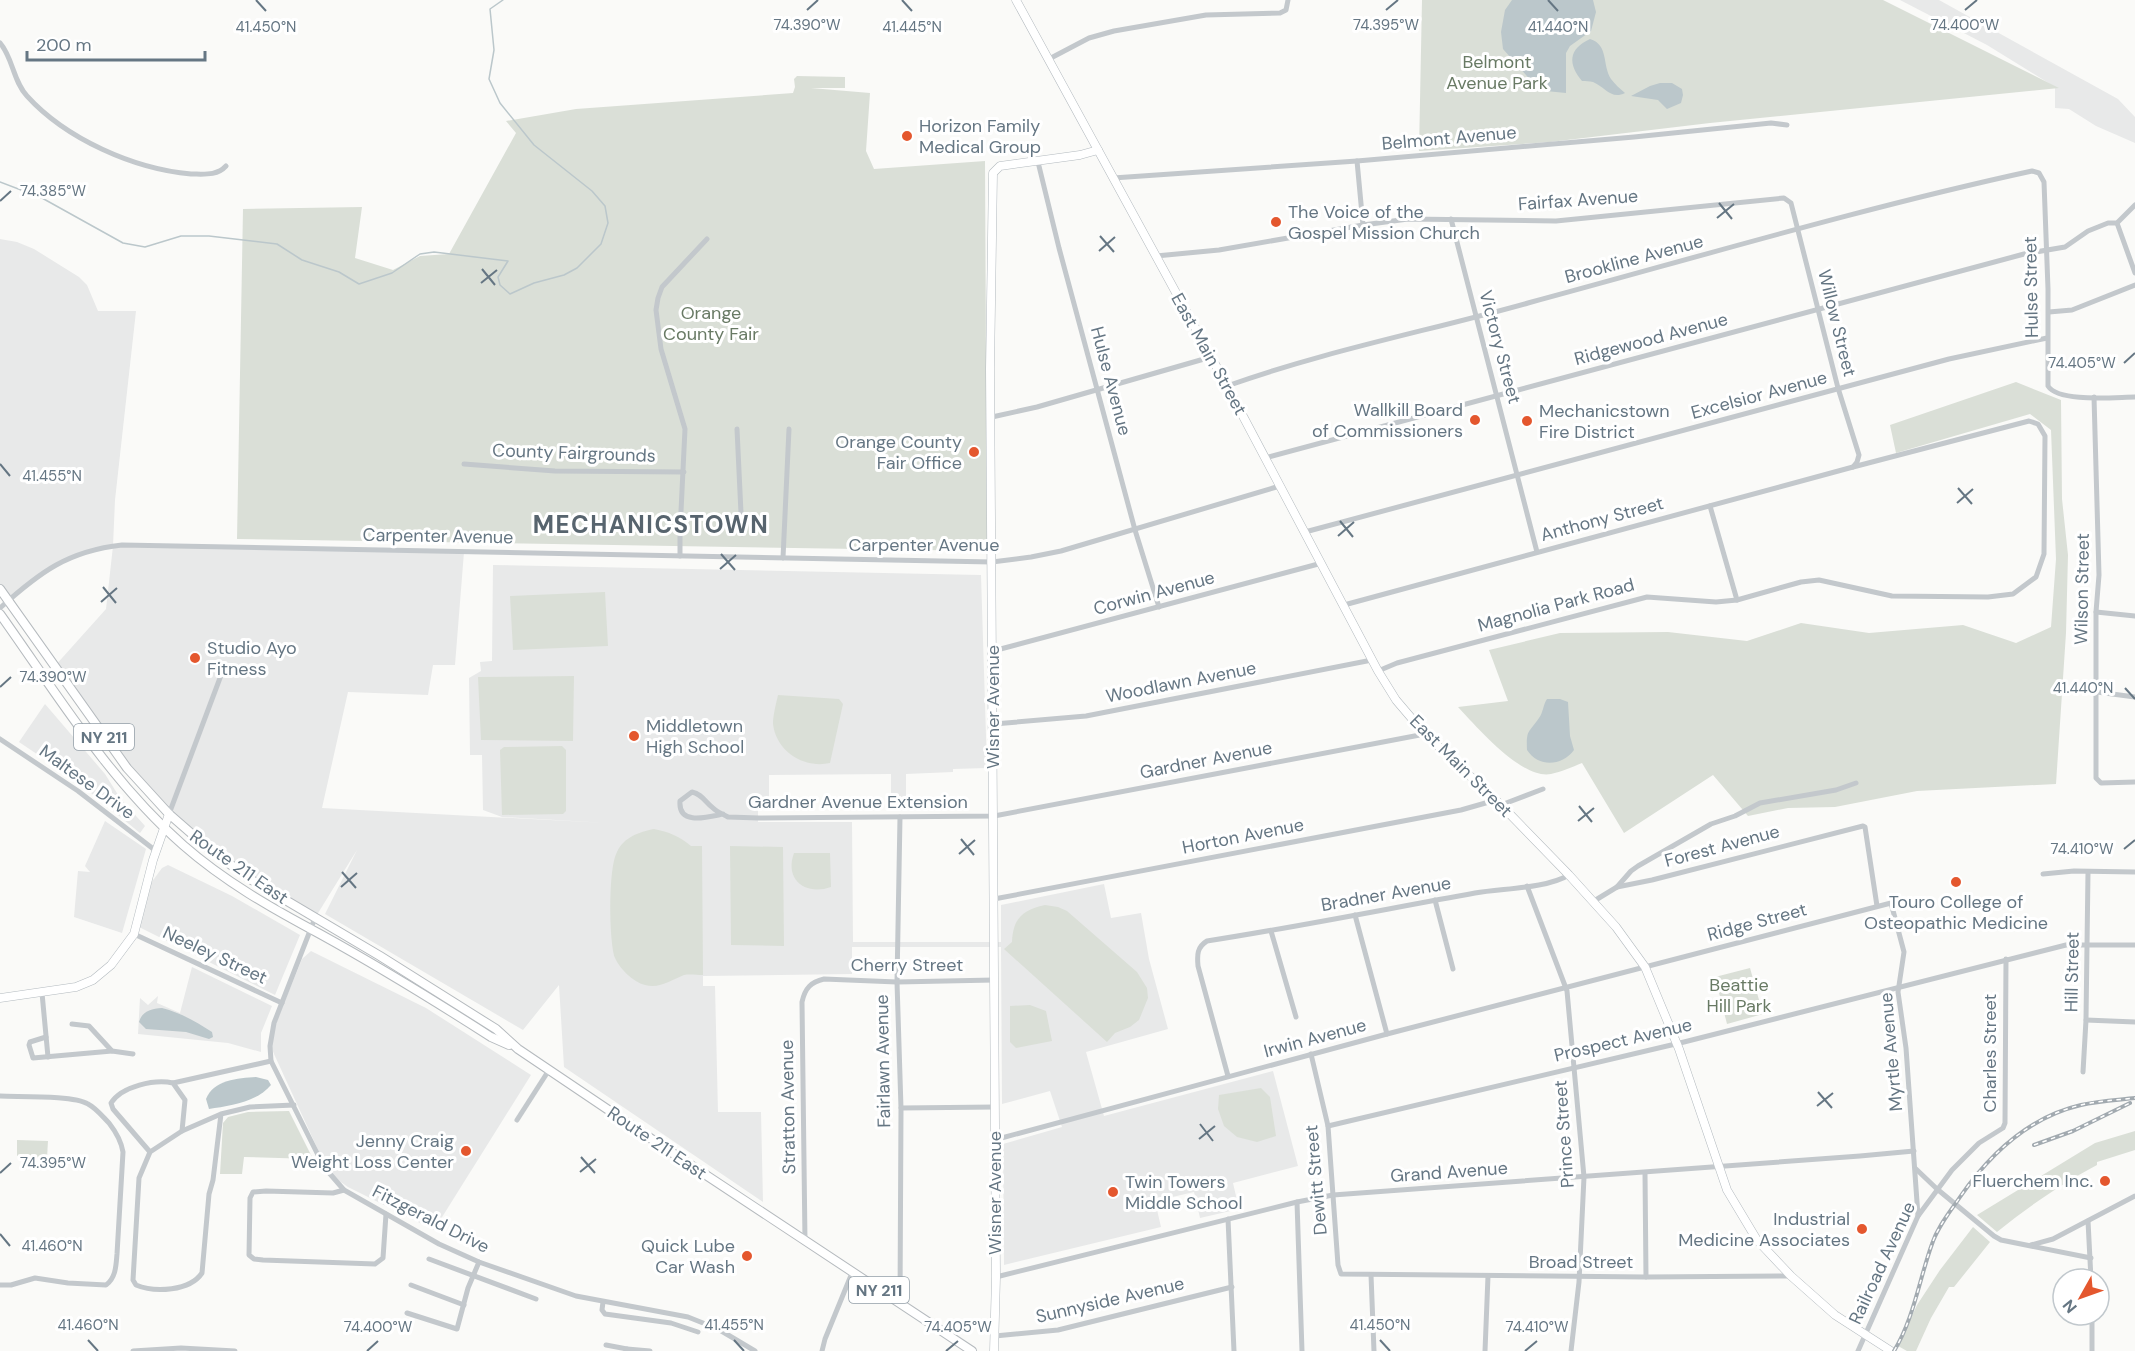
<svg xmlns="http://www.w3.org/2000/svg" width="2135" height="1351" font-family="'DM Sans',sans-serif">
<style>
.built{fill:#e8e9e9}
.green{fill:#dadfd7}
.water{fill:#bbc7cb}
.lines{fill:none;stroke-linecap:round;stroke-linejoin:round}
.stream{stroke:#bbc7cb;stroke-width:1.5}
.secondary-casing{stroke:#b3babf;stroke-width:9}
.primary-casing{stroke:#b5babe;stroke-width:10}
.street{stroke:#c3c8cc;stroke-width:5}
.secondary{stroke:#fff;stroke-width:8}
.primary{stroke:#fff;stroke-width:8}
.rail-casing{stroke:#a2aab0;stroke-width:4}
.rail{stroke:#fff;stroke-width:1.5;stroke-dasharray:4.5;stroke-linecap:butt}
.ticks{fill:none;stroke:#657683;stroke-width:2}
.poi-dot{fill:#e4572e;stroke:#fff;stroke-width:2}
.labels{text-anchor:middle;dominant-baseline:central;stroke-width:6;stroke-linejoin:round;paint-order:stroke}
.shield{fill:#fff;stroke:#939fa8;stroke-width:1.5}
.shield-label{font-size:16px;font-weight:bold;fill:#657683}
.park-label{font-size:18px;fill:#687a64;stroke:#fff}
.poi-label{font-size:18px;fill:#657683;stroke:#fff;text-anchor:start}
.street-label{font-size:18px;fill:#657683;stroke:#fff}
.district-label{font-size:24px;font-weight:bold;letter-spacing:1.5px;fill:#57646e;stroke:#fff}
.ticks-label{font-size:15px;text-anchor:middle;fill:#657683;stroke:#fff;stroke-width:6;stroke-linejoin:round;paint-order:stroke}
</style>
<rect width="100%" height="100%" fill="#fafaf8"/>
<!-- built -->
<g class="built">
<polygon points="1900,0 1939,0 2118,99 2135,117 2135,143 2096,126 2069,109 2055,108 2055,87 1987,45"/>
<polygon points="0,239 17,242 34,249 79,277 87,285 98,311 136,311 115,500 113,546 464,552 455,665 433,665 428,695 348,692 322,808 607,823 502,817 483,810 482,755 470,755 469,678 481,671 480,662 492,661 493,565 981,575 987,768 953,769 953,772 906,774 906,808 891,808 891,774 769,775 769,808 758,809 758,822 852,822 853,942 1001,942 1001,905 1104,884 1111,918 1141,913 1149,959 1168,1029 1086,1052 1104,1116 1273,1071 1298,1166 1233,1183 1239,1209 1200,1218 1194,1192 1155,1201 1161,1227 1004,1265 1003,1144 1062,1127 1050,1091 1002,1104 1001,947 852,947 852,974 703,976 703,986 715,986 718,1112 761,1112 763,1202 564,1067 559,985 523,1030 325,914 357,850 315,918 223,860 169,814 91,719 54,667 106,609 113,546 68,558 8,600 0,589"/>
<polygon points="45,704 105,774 120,798 145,826 140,833 74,779 19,742"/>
<polygon points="105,821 146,849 122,933 74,917 78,871 90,872 85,866"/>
<polygon points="168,865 232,896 300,935 275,995 139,927 151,883 162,868"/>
<polygon points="311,951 426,1008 531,1075 434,1230 348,1187 335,1178 325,1165 274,1054 270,1043 278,1018 302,959"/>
<polygon points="192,967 272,1006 261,1033 261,1052 228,1043 138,1034 140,998 148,1005 158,996 157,1003 180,1013"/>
</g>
<!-- green -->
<g class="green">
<polygon points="1422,0 1883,0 2059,88 1710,123 1550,142 1419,151"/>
<polygon points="797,76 845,77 845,88 811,88 870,93 866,151 874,169 985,161 987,551 237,539 243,209 362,207 355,258 393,270 420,256 449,254 516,133 506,121 576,109 793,93 795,87 794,79"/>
<path d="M2016 382 2061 400 2062 499 2068 555 2066 633 2056 784 1917 791 1835 807 1788 808 1748 816 1713 775 1624 833 1582 763C1572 767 1561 772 1551 774 1522 780 1477 727 1458 707L1508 701 1489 650 1560 633 1668 632 1747 641 1801 623 1869 633 1963 625 2016 643 2051 627 2056 559 2051 430 2030 414 1896 453 1890 425Z"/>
<polygon points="605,592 608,646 513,650 510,596"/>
<polygon points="574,676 573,741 481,740 478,677"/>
<path d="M778 695 839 699 843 704 830 763C804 769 776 751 773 724 773 715 776 704 778 695Z"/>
<polygon points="562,746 566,750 566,811 563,814 502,815 500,750 504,747"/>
<path d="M654 829C669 832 679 836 691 846H702L703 975C697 975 689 974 684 975 671 980 660 989 645 985 633 982 620 969 615 958 609 941 608 868 617 852 624 837 639 832 654 829Z"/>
<polygon points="730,846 783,847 784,946 731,945"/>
<path d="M794 853H830L831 887C806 896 784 880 794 853Z"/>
<path d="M1045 905 1058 907 1067 911 1137 972 1147 988 1148 998 1139 1020 1130 1027 1115 1033 1107 1042 1004 949 1012 942C1013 918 1023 910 1045 905Z"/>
<polygon points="1750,968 1763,1014 1727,1024 1715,977"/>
<polygon points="1030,1005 1046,1011 1052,1041 1016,1048 1010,1042 1010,1006"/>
<polygon points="1261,1088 1270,1097 1276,1136 1257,1142 1237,1137 1224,1126 1218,1109 1219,1095"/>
<polygon points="289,1111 313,1159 244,1157 242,1174 220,1174 223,1123 228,1117 248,1112"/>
<path d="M2135 1131V1150L2097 1162V1165C2060 1185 2029 1206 1997 1232L1977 1215 2095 1143Z"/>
<polygon points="17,1140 48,1141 47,1158 17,1156"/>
<polygon points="1973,1227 1990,1242 1954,1287 1949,1287 1931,1318 1916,1351 1907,1351 1898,1346 1917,1305 1940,1270"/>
</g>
<!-- water -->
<g class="water">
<polygon points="1512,0 1593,0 1596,12 1591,31 1570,46 1566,53 1566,93 1546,91 1534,84 1503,49 1501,32 1505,10"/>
<path d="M1590 39C1609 45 1602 65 1611 79 1615 84 1620 89 1625 93 1611 100 1605 87 1593 82 1589 81 1586 81 1582 81 1568 64 1568 49 1590 39Z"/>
<polygon points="1660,83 1672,83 1682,89 1683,95 1681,103 1667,109 1658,100 1631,96 1650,86"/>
<path d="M1547 699H1560L1568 702 1570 736 1574 750C1562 766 1539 768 1527 750 1526 729 1529 733 1539 718 1543 713 1543 705 1547 699Z"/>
<path d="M162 1008C181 1013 195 1021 212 1032L213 1037 209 1039 186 1032 146 1029 139 1022C142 1011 151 1009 162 1008Z"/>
<path d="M256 1077 268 1080 271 1085C257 1102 230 1106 209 1109L206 1099C213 1080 238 1078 256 1077Z"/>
</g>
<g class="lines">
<!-- stream -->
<polyline class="stream" points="0,182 42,198 123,243 145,247 181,236 209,236 277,244 302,260 339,272 359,284 392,273 420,254 434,252 508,261 498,277 500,285 510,294 534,283 564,275 577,268 601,244 608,223 605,206 592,191 534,145 500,103 489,79 494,50 490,9 503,0"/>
<defs>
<g id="secondary">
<polyline points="1016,0 1227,386 1378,671 1396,700 1425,734 1501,805 1569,875 1616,927 1645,967 1679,1049 1727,1190 1757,1240 1791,1276 1835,1315 1891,1351"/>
<polyline points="0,998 76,987 93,980 111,965 134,934 153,860 169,814"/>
<polyline points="994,1351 996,1277 990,369 993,173 1000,166 1080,155 1098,150"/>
</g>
<g id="primary">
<polyline points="0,589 127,768 169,814 208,848 250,879 380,956 496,1029 518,1049 653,1140 972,1351"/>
<path d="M0 614C57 694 109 780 183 845 224 881 271 908 320 934 378 966 435 1001 491 1037L509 1045"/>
</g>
</defs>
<!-- secondary casing -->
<use href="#secondary" class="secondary-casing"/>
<!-- primary casing -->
<use href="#primary" class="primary-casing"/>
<!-- street -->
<g class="street">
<path d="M0 43C13 58 13 81 27 96 66 139 134 169 191 174 204 174 217 176 226 166"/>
<polyline points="1049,59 1089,38 1114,31 1206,15 1280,13 1286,10 1288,0"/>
<polyline points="1357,161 1363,225"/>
<polyline points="1038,162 1059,248 1135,530 1159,607"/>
<polyline points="1113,178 1357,161 1634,137 1771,123 1787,125"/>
<polyline points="1451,219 1537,552"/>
<polyline points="2117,223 2135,273"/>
<polyline points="1156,256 1219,250 1363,225 1408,219 1556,221 1784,198 1791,203 1838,388 1859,455 1857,462 1853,467 1344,605"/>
<polyline points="2049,312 2072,310 2135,285"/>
<path d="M1227 386C1325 351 1428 331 1528 303 1695 258 1862 208 2032 171L2039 173 2044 182 2048 289V386C2059 403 2116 397 2135 397"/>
<polyline points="2094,397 2099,575 2096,612 2096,778 2101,783 2135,782"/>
<polyline points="992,417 1037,407 1211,357"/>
<polyline points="737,429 742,534"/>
<polyline points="1265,458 2024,254 2065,247 2088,231 2108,223 2117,223 2135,205"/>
<polyline points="464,464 555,471 684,472"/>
<polyline points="1710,506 1737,600"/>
<polyline points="1305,532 1949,359 2047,338"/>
<polyline points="680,556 680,532 685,429 661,349 656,310 658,298 662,287 707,239"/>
<polyline points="783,558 789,429"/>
<path d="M0 608C40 572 68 551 122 545L992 562 1031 557 1061 551 1280 486"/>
<polyline points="2096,612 2135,616"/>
<polyline points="993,651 1322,563"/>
<polyline points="1378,671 1397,663 1647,597 1716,602 1737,600 1801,582 1819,580 1892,596 1988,597 2013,594 2036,577 2044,554 2045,436 2038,424 2029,421 1853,467"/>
<polyline points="2097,692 2135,697"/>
<polyline points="994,724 1086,716 1372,660"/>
<polyline points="0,739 78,791 156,851"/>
<polyline points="1501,805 1543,789"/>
<polyline points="169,814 223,670"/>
<path d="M723 814C708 817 678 826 680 801L692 792C702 794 705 802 713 808 717 812 723 814 728 817L759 818 994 816 1425 734"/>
<polyline points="900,817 897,982 901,1108 900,1304"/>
<polyline points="2043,874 2074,871 2135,872"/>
<polyline points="1527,886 1567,991 1584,1177 1579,1282 1571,1351"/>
<polyline points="1617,887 1631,871 1638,866 1711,824 1735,816 1760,803 1836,790 1856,783"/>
<polyline points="994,899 1461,810 1496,800"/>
<polyline points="1435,900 1453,969"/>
<polyline points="1594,901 1617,887 1652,880 1863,826 1865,827 1877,906"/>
<polyline points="1355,915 1387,1034"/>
<polyline points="315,918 274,1023 270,1046 271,1061 324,1167 344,1190 439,1244 479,1262 576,1296 688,1317 718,1329 755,1351"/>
<polyline points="1271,931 1296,1017"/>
<polyline points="134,934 282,1003"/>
<polyline points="42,993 48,1057"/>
<polyline points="2086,1020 2135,1022"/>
<polyline points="72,1024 89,1026 112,1051 133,1054"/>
<polyline points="46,1037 30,1042 29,1045 33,1058 112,1051"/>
<polyline points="1311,1054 1328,1126 1338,1265 1341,1274 1646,1277 1791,1276"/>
<polyline points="2083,1072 2086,1020 2088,872"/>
<path d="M1228 1076 1198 966C1197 955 1197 947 1207 941 1297 927 1386 909 1475 893 1503 888 1545 889 1569 875"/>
<polyline points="173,1083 271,1061"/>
<path d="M0 1096C19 1097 74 1095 88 1104 96 1108 103 1117 109 1123 116 1132 121 1140 123 1152L117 1254C116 1265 116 1278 106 1285L68 1283 35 1278 11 1285H0"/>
<polyline points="901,1108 995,1107"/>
<path d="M221 1114 213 1180 209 1194 202 1273C190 1291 155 1293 136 1285L133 1280 139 1178 150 1152 182 1131 221 1114 250 1107 294 1105"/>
<polyline points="517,1120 549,1070"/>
<polyline points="1328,1126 1684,1042 2066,945 2135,945"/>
<polyline points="994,1140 1387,1034 1891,903 1904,952 1898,992 1906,1048 1918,1216"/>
<path d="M150 1152 113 1109 111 1103C122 1086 155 1079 173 1083L185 1100 182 1131"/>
<polyline points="1916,1169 1937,1189 1994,1236 2001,1240 2091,1258"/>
<polyline points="1645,1173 1646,1277"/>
<polyline points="344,1190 333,1193 266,1191 253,1192 250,1198 249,1255 254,1259 263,1260 375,1264 383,1258 386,1214"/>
<polyline points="1297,1202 1302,1351"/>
<polyline points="1228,1219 1234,1351"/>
<polyline points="2088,1221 2091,1279"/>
<path d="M805 1241 802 1002C805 988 811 982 824 979L897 982 994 980"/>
<polyline points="2031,1245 2053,1239 2135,1196"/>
<polyline points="429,1259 536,1299"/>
<polyline points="1371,1275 1374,1351"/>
<polyline points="996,1277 1297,1202 1333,1195 1860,1156 1914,1151"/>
<polyline points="411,1285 464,1305"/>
<polyline points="603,1302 602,1310 605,1314 671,1323 698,1332"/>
<polyline points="407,1313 457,1329 468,1288 479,1262"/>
<polyline points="2092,1315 2092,1351"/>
<polyline points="995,1336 1058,1330 1232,1287"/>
<polyline points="606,1345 627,1349"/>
<polyline points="133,1351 181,1348 235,1351"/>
<polyline points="626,1351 627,1349 650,1351"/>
<polyline points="822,1351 825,1339 852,1273"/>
<polyline points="1485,1351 1488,1276"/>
<polyline points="1858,1351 1918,1216 1952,1170 1979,1143 2003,1128 2005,1123 2006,959"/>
</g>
<!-- secondary -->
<use href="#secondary" class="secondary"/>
<!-- primary -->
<use href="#primary" class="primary"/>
<defs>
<g id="rail">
<polyline points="2034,1145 2073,1131 2130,1103"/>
<path d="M1894 1351C1914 1318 1919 1280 1932 1244 1938 1226 1950 1212 1960 1197 1989 1155 2029 1117 2081 1105 2098 1101 2117 1100 2135 1098"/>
</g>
</defs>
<!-- rail casing -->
<use href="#rail" class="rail-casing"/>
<!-- rail -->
<use href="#rail" class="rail"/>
</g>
<!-- ticks -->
<path class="ticks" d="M256 0 266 11M902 0 912 11M1548 0 1558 11M807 10 818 0M1386 10 1398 0M1965 10 1977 0M0 201 11 191M1719 203 1732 219M1717 218 1734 204M1100 236 1114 252M1099 251 1115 237M482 269 495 285M481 283 497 270M2124 363 2135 353M0 464 10 476M1958 488 1972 504M1957 503 1973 489M1340 521 1353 537M1338 536 1354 522M721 554 735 570M720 569 736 555M103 587 116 603M101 602 117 588M0 687 11 677M2125 688 2135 699M1579 806 1592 822M1578 821 1594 808M961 839 974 855M2124 849 2135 840M959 854 975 840M342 872 356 888M341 887 357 873M1818 1092 1832 1108M1817 1106 1833 1093M1200 1124 1213 1141M1199 1139 1215 1126M581 1157 595 1173M580 1172 596 1159M0 1173 11 1163M0 1234 10 1246M88 1340 98 1351M734 1340 744 1351M1380 1340 1390 1351M367 1351 378 1341M946 1351 958 1341M1525 1351 1537 1341"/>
<!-- markers -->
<g class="poi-dot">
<circle cx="907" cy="136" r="6"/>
<circle cx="1276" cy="222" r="6"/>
<circle cx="1475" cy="420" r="6"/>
<circle cx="1527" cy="421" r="6"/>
<circle cx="974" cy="452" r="6"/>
<circle cx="195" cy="658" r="6"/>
<circle cx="634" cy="736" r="6"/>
<circle cx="1956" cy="882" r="6"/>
<circle cx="466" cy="1151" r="6"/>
<circle cx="2105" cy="1181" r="6"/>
<circle cx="1113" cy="1192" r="6"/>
<circle cx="1862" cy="1229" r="6"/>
<circle cx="747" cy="1256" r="6"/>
</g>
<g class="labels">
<!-- shield labels -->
<g class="shield">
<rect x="74" y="724" width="60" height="26" rx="4.5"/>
<rect x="849" y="1277" width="60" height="26" rx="4.5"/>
</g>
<g class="shield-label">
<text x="104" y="737">NY 211</text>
<text x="879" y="1290">NY 211</text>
</g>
<!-- park labels -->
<g class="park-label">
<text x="1497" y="62">Belmont<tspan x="1497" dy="21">Avenue Park</tspan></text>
<text x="711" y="313">Orange<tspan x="711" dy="21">County Fair</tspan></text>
<text x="1739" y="985">Beattie<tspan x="1739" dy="21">Hill Park</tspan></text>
</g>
<!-- poi labels -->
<g class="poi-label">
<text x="919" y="126">Horizon Family<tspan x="919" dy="21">Medical Group</tspan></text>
<text x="1288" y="212">The Voice of the<tspan x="1288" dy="21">Gospel Mission Church</tspan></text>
<text x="1463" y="410" text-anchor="end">Wallkill Board<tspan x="1463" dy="21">of Commissioners</tspan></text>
<text x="1539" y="411">Mechanicstown<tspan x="1539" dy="21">Fire District</tspan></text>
<text x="962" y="442" text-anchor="end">Orange County<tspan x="962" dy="21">Fair Office</tspan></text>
<text x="207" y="648">Studio Ayo<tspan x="207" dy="21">Fitness</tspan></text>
<text x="646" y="726">Middletown<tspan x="646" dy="21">High School</tspan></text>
<text x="1956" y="902" text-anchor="middle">Touro College of<tspan x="1956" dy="21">Osteopathic Medicine</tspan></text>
<text x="454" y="1141" text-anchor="end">Jenny Craig<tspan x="454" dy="21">Weight Loss Center</tspan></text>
<text x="2093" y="1181" text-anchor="end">Fluerchem Inc.</text>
<text x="1125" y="1182">Twin Towers<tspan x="1125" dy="21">Middle School</tspan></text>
<text x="1850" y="1219" text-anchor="end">Industrial<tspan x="1850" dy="21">Medicine Associates</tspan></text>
<text x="735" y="1246" text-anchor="end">Quick Lube<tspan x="735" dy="21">Car Wash</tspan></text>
</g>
<!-- street labels -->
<g class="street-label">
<text transform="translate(1449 138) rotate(-5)">Belmont Avenue</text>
<text transform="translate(1578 200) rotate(-4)">Fairfax Avenue</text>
<text transform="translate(1634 259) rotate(-15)">Brookline Avenue</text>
<text transform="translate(2031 287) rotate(-91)">Hulse Street</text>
<text transform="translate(1837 323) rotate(76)">Willow Street</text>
<text transform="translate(1651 339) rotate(-15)">Ridgewood Avenue</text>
<text transform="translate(1500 347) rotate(75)">Victory Street</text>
<text transform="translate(1209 354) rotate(61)">East Main Street</text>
<text transform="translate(1111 381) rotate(75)">Hulse Avenue</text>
<text transform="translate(1759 395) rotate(-15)">Excelsior Avenue</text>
<text transform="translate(574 453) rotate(2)">County Fairgrounds</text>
<text transform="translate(1602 519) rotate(-15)">Anthony Street</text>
<text transform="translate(438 536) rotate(1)">Carpenter Avenue</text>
<text x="924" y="545">Carpenter Avenue</text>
<text transform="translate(2082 589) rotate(-89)">Wilson Street</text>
<text transform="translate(1154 593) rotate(-15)">Corwin Avenue</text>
<text transform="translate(1556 605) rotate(-15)">Magnolia Park Road</text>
<text transform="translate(1181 682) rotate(-11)">Woodlawn Avenue</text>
<text transform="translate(993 707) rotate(-90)">Wisner Avenue</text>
<text transform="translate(1206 760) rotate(-11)">Gardner Avenue</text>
<text transform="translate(1461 766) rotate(45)">East Main Street</text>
<text transform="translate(87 782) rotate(36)">Maltese Drive</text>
<text x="858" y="802">Gardner Avenue Extension</text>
<text transform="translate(1243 836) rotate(-11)">Horton Avenue</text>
<text transform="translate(1722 846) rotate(-15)">Forest Avenue</text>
<text transform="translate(239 867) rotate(35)">Route 211 East</text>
<text transform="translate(1386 894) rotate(-10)">Bradner Avenue</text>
<text transform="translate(1757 922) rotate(-15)">Ridge Street</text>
<text transform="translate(215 955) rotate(25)">Neeley Street</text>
<text x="907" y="965">Cherry Street</text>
<text transform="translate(2072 972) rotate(-89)">Hill Street</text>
<text transform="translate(1315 1038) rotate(-15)">Irwin Avenue</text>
<text transform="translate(1623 1040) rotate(-13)">Prospect Avenue</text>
<text transform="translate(1891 1052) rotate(-95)">Myrtle Avenue</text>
<text transform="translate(1990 1053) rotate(-90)">Charles Street</text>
<text transform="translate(883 1061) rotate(-91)">Fairlawn Avenue</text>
<text transform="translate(788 1107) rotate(-91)">Stratton Avenue</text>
<text transform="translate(1564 1134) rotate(-94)">Prince Street</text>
<text transform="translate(657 1143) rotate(34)">Route 211 East</text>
<text transform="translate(1449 1172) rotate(-4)">Grand Avenue</text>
<text transform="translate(1316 1180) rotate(-95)">Dewitt Street</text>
<text transform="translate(995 1193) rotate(-90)">Wisner Avenue</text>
<text transform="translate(431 1219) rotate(27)">Fitzgerald Drive</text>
<text x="1581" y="1262">Broad Street</text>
<text transform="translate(1882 1263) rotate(-65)">Railroad Avenue</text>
<text transform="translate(1110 1300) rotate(-13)">Sunnyside Avenue</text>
</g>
<!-- district labels -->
<g class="district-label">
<text x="651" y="524">MECHANICSTOWN</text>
</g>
</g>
<g class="ticks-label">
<text x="807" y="30">74.390°W</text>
<text x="1386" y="30">74.395°W</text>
<text x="1965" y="30">74.400°W</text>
<text x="266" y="32">41.450°N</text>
<text x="912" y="32">41.445°N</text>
<text x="1558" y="32">41.440°N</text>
<text x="53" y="196">74.385°W</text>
<text x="2082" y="368">74.405°W</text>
<text x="52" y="481">41.455°N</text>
<text x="53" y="682">74.390°W</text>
<text x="2083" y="693">41.440°N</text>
<text x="2082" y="854">74.410°W</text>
<text x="53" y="1168">74.395°W</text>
<text x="52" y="1251">41.460°N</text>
<text x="88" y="1330">41.460°N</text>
<text x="734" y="1330">41.455°N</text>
<text x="1380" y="1330">41.450°N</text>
<text x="378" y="1332">74.400°W</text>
<text x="958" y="1332">74.405°W</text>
<text x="1537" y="1332">74.410°W</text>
</g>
<!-- north arrow -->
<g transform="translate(2081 1297) rotate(230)"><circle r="28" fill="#ffffff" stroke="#c1c8cd" stroke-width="1.5"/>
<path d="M0-4.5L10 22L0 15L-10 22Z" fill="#e4572e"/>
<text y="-9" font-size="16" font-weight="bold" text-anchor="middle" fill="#657683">N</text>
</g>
<!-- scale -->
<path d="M27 51v9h178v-9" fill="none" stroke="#657683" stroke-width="3"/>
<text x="36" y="51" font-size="18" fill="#657683" stroke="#ffffff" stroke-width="4.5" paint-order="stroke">200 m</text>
</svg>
